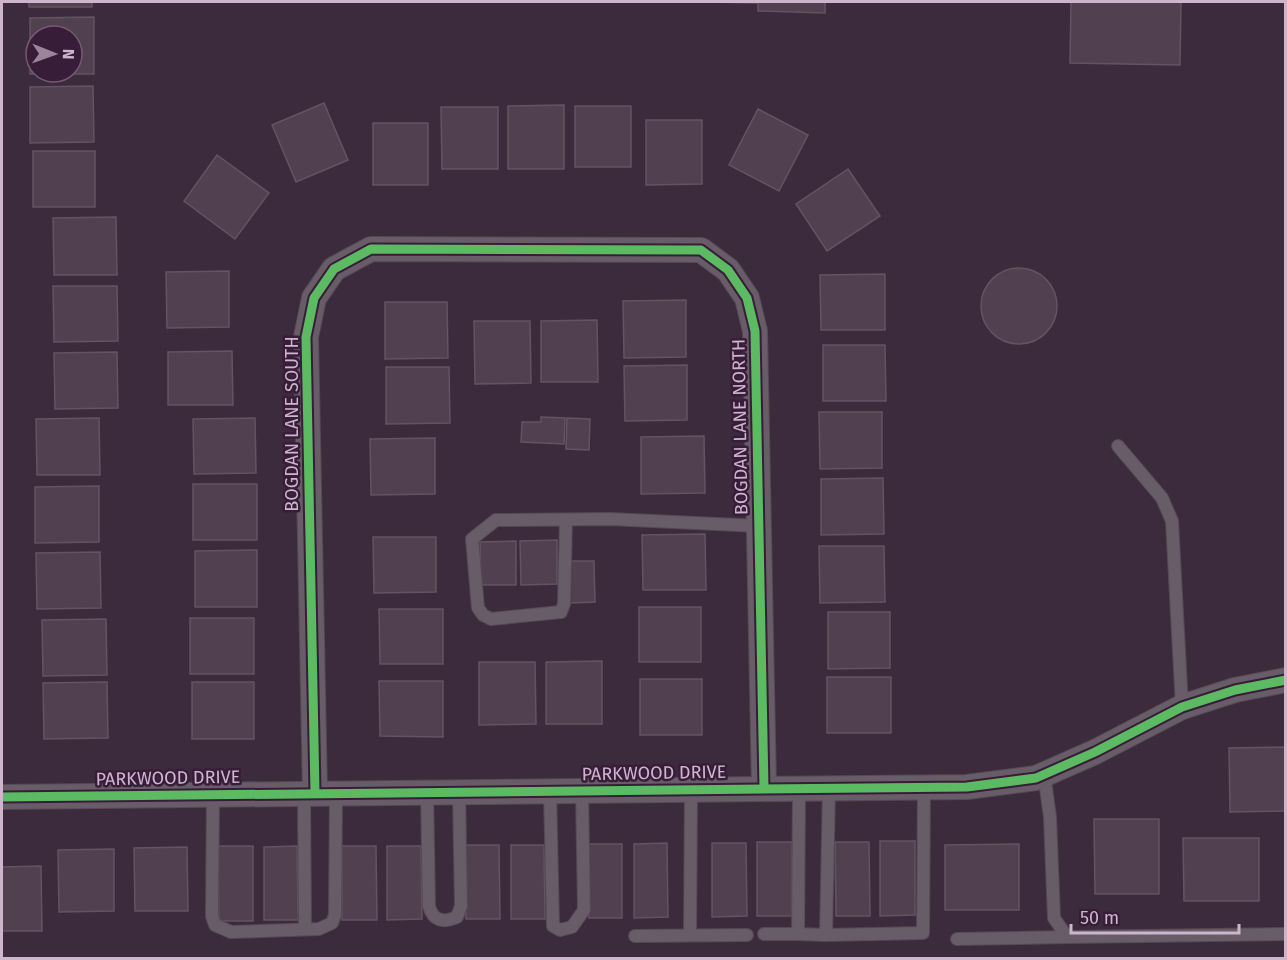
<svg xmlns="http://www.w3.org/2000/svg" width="1287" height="960" font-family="'Fira Sans',sans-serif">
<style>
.building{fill:#504050;stroke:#635363;stroke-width:1.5;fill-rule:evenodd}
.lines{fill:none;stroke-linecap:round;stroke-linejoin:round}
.lane-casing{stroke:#564956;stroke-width:14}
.street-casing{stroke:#564956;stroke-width:26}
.lane{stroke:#695c69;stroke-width:12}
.street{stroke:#695c69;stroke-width:24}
.cycleway-casing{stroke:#381d39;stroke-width:13}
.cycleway{stroke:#5cba63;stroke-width:9}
.labels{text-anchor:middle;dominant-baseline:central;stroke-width:5;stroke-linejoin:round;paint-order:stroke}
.street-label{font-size:18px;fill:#cdb5cd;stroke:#381d39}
</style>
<rect width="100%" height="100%" fill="#3c2b3c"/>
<!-- building -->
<g class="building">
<rect x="29" y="2" width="63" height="5"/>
<polygon points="708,2 825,2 825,13 758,11 758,3"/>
<polygon points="1071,2 1181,2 1180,65 1070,63"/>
<path d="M94 17V74H30V18ZM36 36H72V72H36Z"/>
<polygon points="93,86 94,142 30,143 30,87"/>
<polygon points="324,103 348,160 296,182 272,125"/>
<polygon points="564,105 564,169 508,169 508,106"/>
<rect x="575" y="106" width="56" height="61"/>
<polygon points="441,107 498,107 498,169 442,169"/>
<polygon points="758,109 808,135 779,191 729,165"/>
<polygon points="646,120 702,120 702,184 646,185"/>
<rect x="373" y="123" width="55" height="62"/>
<rect x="33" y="151" width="62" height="56"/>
<polygon points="217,155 269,193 235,239 184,201"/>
<polygon points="848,169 880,216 827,251 796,204"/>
<polygon points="116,217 117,275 54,275 53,218"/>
<circle cx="1019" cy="306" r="38"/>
<polygon points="229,271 229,327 167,328 166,272"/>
<polygon points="885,274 885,330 821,330 820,275"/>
<polygon points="53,286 117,286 118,341 54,342"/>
<polygon points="686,300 686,357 624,358 623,301"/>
<polygon points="385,302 447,302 448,358 385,359"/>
<polygon points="597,320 598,382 541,382 541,321"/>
<polygon points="474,321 530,321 531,383 475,384"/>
<polygon points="823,345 885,345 886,401 823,401"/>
<polygon points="232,351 233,405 168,405 168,352"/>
<polygon points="117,352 118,408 55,409 54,353"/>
<polygon points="687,365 687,420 625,421 624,366"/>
<polygon points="386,367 449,367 450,423 386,424"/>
<polygon points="819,412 882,412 882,468 820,469"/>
<polygon points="541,417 565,418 564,444 521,442 522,422 541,422"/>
<polygon points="99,418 100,475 37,475 36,419"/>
<polygon points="255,418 256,473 194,474 193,419"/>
<polygon points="567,418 590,419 589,450 566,449"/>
<polygon points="704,436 705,493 641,494 641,437"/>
<polygon points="435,438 435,494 371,495 370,439"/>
<polygon points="883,478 884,534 821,535 821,479"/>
<rect x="193" y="484" width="64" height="56"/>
<polygon points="99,486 99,542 35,543 35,487"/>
<polygon points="705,534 706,590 643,590 642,535"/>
<polygon points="373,537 436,537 436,592 374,593"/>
<polygon points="557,540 557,584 521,585 520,541"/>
<polygon points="516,541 516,585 481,585 480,542"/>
<polygon points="819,546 884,546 885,602 820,603"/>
<polygon points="257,550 257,607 195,607 195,551"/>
<polygon points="100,552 101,608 37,609 36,553"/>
<polygon points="570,561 594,561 595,602 570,603"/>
<rect x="639" y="607" width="62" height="55"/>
<polygon points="379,609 443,609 443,664 380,664"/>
<polygon points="828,612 890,612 890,668 828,669"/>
<rect x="190" y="618" width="64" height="56"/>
<polygon points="106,619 107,675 43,676 42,620"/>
<polygon points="602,661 602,724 546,724 546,662"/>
<polygon points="479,662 535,662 536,724 479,725"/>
<rect x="827" y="677" width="64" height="56"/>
<rect x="640" y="679" width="62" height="56"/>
<polygon points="379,681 443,681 443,737 380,736"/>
<polygon points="107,682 108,738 44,739 43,683"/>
<rect x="192" y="682" width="62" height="57"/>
<polygon points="1286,747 1286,811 1230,812 1229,748"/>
<polygon points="1094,819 1159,819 1159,894 1095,894"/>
<polygon points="1183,838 1259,838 1259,901 1184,901"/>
<polygon points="880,841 915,841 915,915 880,916"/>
<rect x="757" y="842" width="35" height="74"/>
<polygon points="835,842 869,842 870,916 836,916"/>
<polygon points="667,843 668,917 634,918 634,844"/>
<polygon points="712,843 746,843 747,916 712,917"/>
<polygon points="588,844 622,844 622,918 589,918"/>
<polygon points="1019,844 1019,910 945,910 945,845"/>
<polygon points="465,845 499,845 500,919 466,919"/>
<polygon points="511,845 544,845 545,919 511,919"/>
<polygon points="218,846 253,846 253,921 219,921"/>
<polygon points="297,846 298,920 264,920 264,847"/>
<polygon points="342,846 376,846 377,920 342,920"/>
<polygon points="387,846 421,846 422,919 387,920"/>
<polygon points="187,847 188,911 135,911 134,848"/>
<polygon points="114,849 114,911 59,912 58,850"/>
<polygon points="41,866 42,931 2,931 2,867"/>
</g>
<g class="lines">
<defs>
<g id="lane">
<polyline points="1118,446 1162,498 1172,521 1182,707"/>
<polyline points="566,520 564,604 561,612 491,619 483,615 478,608 472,539 496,520 610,519 759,526"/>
<polyline points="1044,774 1050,817 1054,918 1067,937 1286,934"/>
<polyline points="550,790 553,926 560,930 572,927 584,910 582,790"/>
<path d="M427 792 429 906C433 921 443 923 457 917L461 906 459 791"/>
<polyline points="304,793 305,929"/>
<polyline points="213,794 212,916 215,925 231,932 319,929 332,923 335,915 336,792"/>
<polyline points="764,934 798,934 799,788"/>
<polyline points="798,934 826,935 829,788"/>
<polyline points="690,935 691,789"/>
<polyline points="826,935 923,933 924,788"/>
<polyline points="635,936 747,935"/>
<polyline points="957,939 1067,937"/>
</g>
<g id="street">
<polyline points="315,792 306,337 314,298 334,269 371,249 701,250 728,270 747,298 755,331 764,788"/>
<polyline points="2,797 967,787 1036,778 1095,752 1182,707 1235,690 1286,680"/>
</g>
</defs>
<!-- lane casing -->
<use href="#lane" class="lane-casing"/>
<!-- street casing -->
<use href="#street" class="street-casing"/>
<!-- lane -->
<use href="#lane" class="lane"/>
<!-- street -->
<use href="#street" class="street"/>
<defs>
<g id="cycleway">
<polyline points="315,792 306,337 314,298 334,269 371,249 701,250 728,270 747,298 755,331 764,788"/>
<polyline points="2,797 967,787 1036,778 1095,752 1182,707 1235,690 1286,680"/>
</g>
</defs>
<!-- cycleway casing -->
<use href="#cycleway" class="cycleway-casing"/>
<!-- cycleway -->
<use href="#cycleway" class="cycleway"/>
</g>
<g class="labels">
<!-- street labels -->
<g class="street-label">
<text transform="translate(292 424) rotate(-90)">BOGDAN LANE SOUTH</text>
<text transform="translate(740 427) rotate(-91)">BOGDAN LANE NORTH</text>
<text transform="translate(654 773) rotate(-1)">PARKWOOD DRIVE</text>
<text transform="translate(168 778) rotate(-1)">PARKWOOD DRIVE</text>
</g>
</g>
<!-- border -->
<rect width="1287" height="960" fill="none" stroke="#cdb5cd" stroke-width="6"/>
<!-- north arrow -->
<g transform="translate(54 54) rotate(91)"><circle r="28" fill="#381d39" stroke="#745a74" stroke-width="1.5"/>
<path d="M0-4.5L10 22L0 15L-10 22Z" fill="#9a859a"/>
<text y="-9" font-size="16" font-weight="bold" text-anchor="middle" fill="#cdb5cd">N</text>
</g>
<!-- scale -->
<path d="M1071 924v9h168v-9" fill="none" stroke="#cdb5cd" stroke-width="3"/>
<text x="1080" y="924" font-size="18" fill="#cdb5cd" stroke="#381d39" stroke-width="4.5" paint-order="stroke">50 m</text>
</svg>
